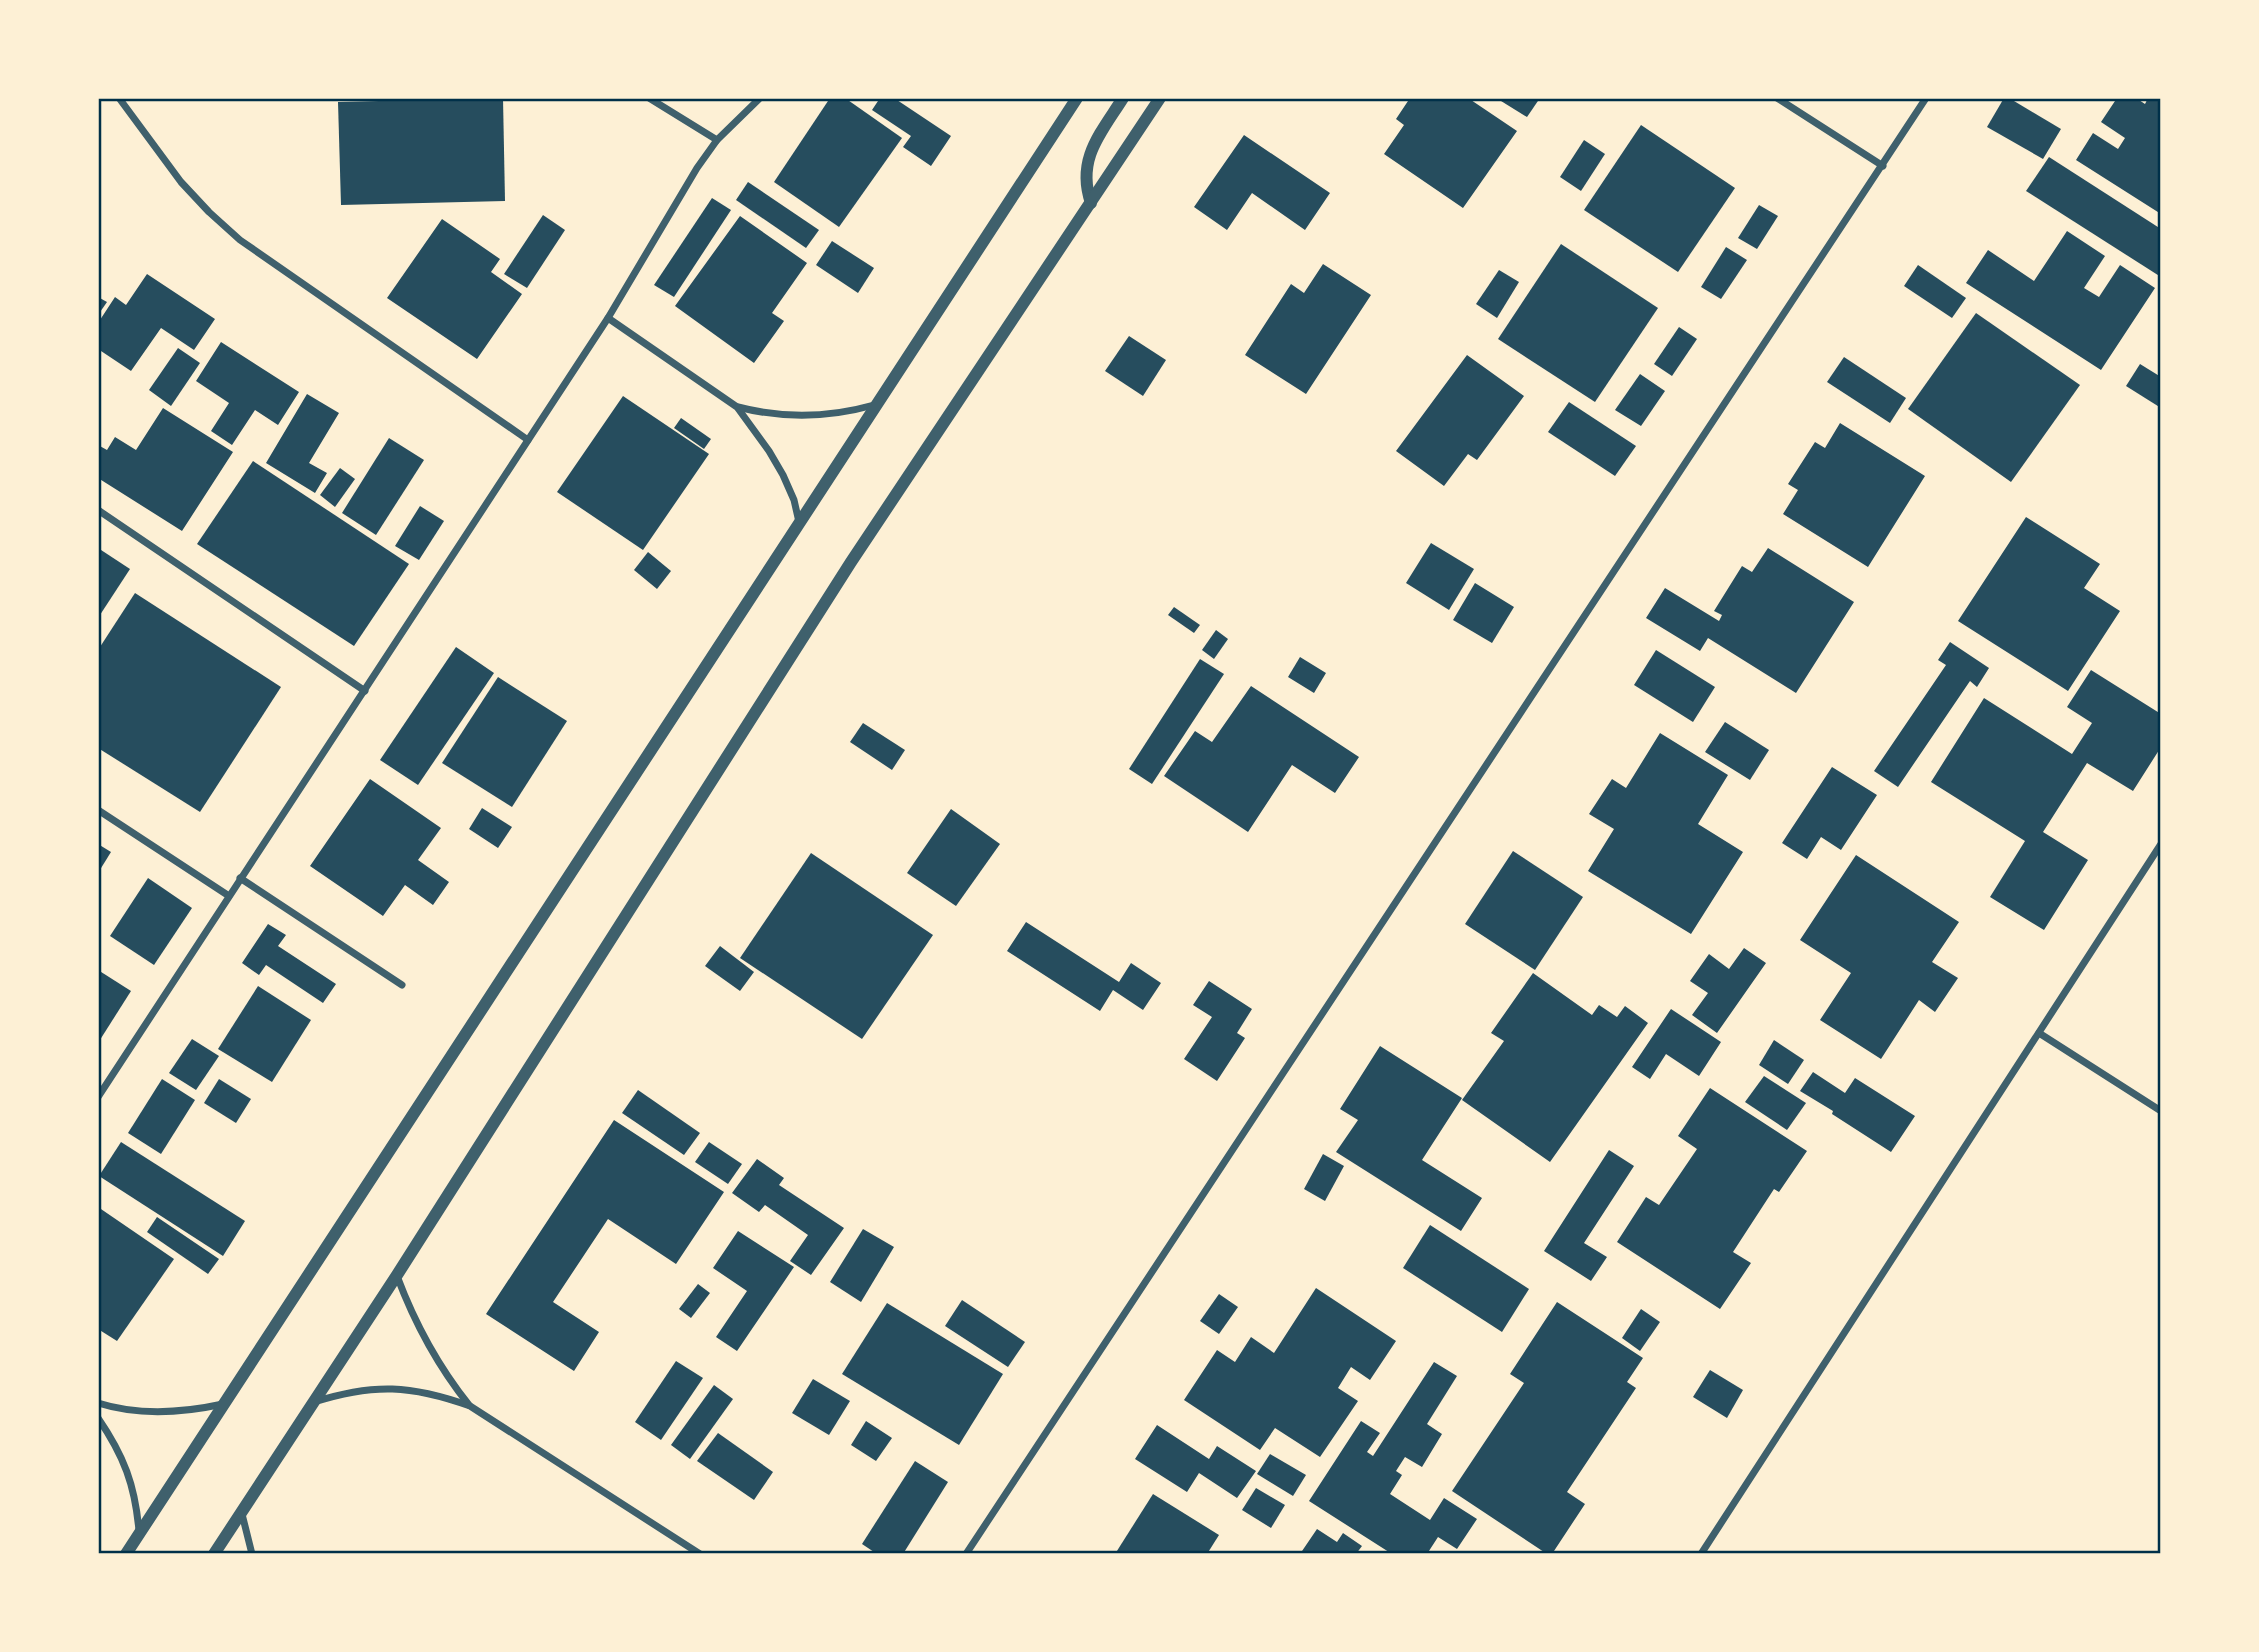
<svg xmlns="http://www.w3.org/2000/svg" width="2259" height="1652" font-family="'DM Sans',sans-serif">
<style>
.building{fill:#264d5e}
.lines{fill:none;stroke-linecap:round;stroke-linejoin:round}
.minor{stroke:#3f606c;stroke-width:7}
.tertiary{stroke:#3f606c;stroke-width:12}
.neatline{fill:none;stroke:#003049;stroke-width:2.5}
</style>
<rect width="100%" height="100%" fill="#fdf0d5"/>
<!-- building -->
<g class="building">
<polygon points="500,98 503,98 505,201 341,205 338,102"/>
<polygon points="830,98 845,98 902,138 839,227 774,182"/>
<polygon points="880,98 894,98 951,136 931,166 903,147 911,136 872,110"/>
<polygon points="1410,98 1468,98 1517,131 1463,208 1384,154 1404,125 1396,119"/>
<polygon points="1503,98 1540,98 1527,117 1501,101"/>
<polygon points="2004,98 2009,98 2061,129 2043,159 1987,127"/>
<polygon points="2117,98 2136,98 2145,104 2148,98 2161,98 2161,214 2076,160 2093,133 2118,149 2125,138 2101,122"/>
<polygon points="1641,125 1735,188 1678,272 1584,210"/>
<polygon points="1244,135 1330,193 1305,230 1252,193 1227,230 1194,207"/>
<polygon points="1584,140 1605,154 1581,191 1560,177"/>
<polygon points="2049,157 2161,229 2161,277 2026,191"/>
<polygon points="748,182 819,230 806,248 736,200"/>
<polygon points="712,198 731,210 674,297 654,285"/>
<polygon points="1759,205 1778,216 1757,249 1738,238"/>
<polygon points="543,215 565,230 527,288 504,274"/>
<polygon points="740,216 807,263 772,313 784,321 754,363 675,306"/>
<polygon points="442,219 500,259 491,272 522,294 477,359 387,298"/>
<polygon points="2067,231 2105,256 2084,288 2099,297 2120,265 2155,288 2101,370 1966,283 1988,250 2034,281"/>
<polygon points="832,241 874,268 858,293 816,265"/>
<polygon points="1561,244 1658,308 1595,402 1498,339"/>
<polygon points="1726,247 1747,260 1721,299 1701,287"/>
<polygon points="1323,264 1371,295 1306,394 1245,355 1291,284 1304,293"/>
<polygon points="1918,265 1966,298 1952,318 1904,286"/>
<polygon points="1499,270 1519,282 1497,318 1476,304"/>
<polygon points="147,274 215,319 194,350 161,328 131,371 98,349 98,323 115,297 126,305"/>
<polygon points="98,297 107,302 98,315"/>
<polygon points="1976,313 2080,385 2011,482 1908,409"/>
<polygon points="1679,327 1697,339 1672,376 1654,364"/>
<polygon points="1129,336 1166,360 1143,396 1105,371"/>
<polygon points="221,342 299,392 278,425 255,410 232,445 211,431 229,403 196,381"/>
<polygon points="178,348 200,363 171,406 149,390"/>
<polygon points="1467,355 1524,396 1477,460 1468,454 1444,486 1396,451"/>
<polygon points="1844,357 1906,398 1890,423 1827,382"/>
<polygon points="2140,364 2161,377 2161,408 2126,386"/>
<polygon points="1640,374 1665,391 1641,426 1615,410"/>
<polygon points="307,394 339,413 309,463 327,473 315,493 266,463"/>
<polygon points="623,396 709,454 643,550 557,492"/>
<polygon points="1569,402 1636,446 1615,476 1548,432"/>
<polygon points="163,408 233,452 182,531 98,478 98,445 107,450 115,437 136,450"/>
<polygon points="681,418 711,439 704,449 674,428"/>
<polygon points="1840,423 1925,476 1868,567 1783,514 1798,490 1788,484 1815,442 1825,448"/>
<polygon points="389,438 424,460 376,535 342,513"/>
<polygon points="253,461 409,564 354,646 197,544"/>
<polygon points="340,468 355,479 335,507 320,495"/>
<polygon points="420,506 444,521 419,560 395,546"/>
<polygon points="2026,517 2100,564 2084,588 2120,611 2068,691 1958,621"/>
<polygon points="1431,543 1474,569 1449,610 1406,583"/>
<polygon points="98,548 130,569 98,618"/>
<polygon points="1768,548 1854,602 1796,693 1708,638 1700,651 1646,618 1665,588 1719,621 1722,615 1714,611 1742,566 1752,572"/>
<polygon points="648,552 671,571 657,589 634,570"/>
<polygon points="1475,583 1514,607 1492,643 1453,620"/>
<polygon points="135,593 281,687 200,812 98,748 98,650"/>
<polygon points="1174,607 1200,625 1194,633 1168,615"/>
<polygon points="1216,630 1228,639 1214,659 1202,650"/>
<polygon points="1950,642 1989,668 1977,687 1970,681 1898,787 1874,771 1946,665 1938,660"/>
<polygon points="456,647 494,673 418,785 380,760"/>
<polygon points="1656,650 1715,687 1693,722 1634,685"/>
<polygon points="1300,657 1326,673 1314,693 1288,677"/>
<polygon points="1200,659 1224,674 1152,784 1129,769"/>
<polygon points="2091,670 2161,714 2161,747 2133,791 2087,763 2043,832 2088,860 2044,930 1990,897 2025,841 1931,782 1984,698 2072,754 2092,723 2067,707"/>
<polygon points="498,677 567,721 512,807 442,763"/>
<polygon points="1251,686 1359,757 1335,793 1292,765 1248,832 1164,776 1195,731 1212,742"/>
<polygon points="1725,722 1769,750 1750,780 1705,752"/>
<polygon points="863,723 905,750 892,770 850,742"/>
<polygon points="1660,733 1728,775 1698,824 1743,852 1691,934 1588,871 1614,829 1589,814 1612,779 1626,788"/>
<polygon points="1832,767 1877,795 1841,850 1821,837 1807,859 1782,843"/>
<polygon points="370,779 441,828 418,860 449,882 433,905 405,885 383,916 310,866"/>
<polygon points="482,808 512,827 498,848 469,829"/>
<polygon points="951,809 1000,844 956,906 907,873"/>
<polygon points="98,844 111,852 98,873"/>
<polygon points="1513,851 1583,897 1535,970 1465,924"/>
<polygon points="811,853 933,935 862,1039 740,958"/>
<polygon points="1856,855 1959,922 1932,962 1958,978 1935,1012 1919,1000 1881,1059 1820,1020 1851,973 1800,940"/>
<polygon points="148,878 192,908 154,965 110,936"/>
<polygon points="1026,922 1119,982 1131,963 1161,983 1143,1010 1113,990 1100,1011 1007,951"/>
<polygon points="268,924 286,935 278,946 336,984 323,1003 266,965 259,975 242,963"/>
<polygon points="720,946 754,972 740,991 705,966"/>
<polygon points="1744,948 1766,963 1717,1033 1692,1015 1708,993 1690,981 1709,954 1729,969"/>
<polygon points="98,970 131,991 98,1043"/>
<polygon points="1533,973 1592,1015 1599,1005 1617,1017 1625,1006 1648,1023 1550,1162 1462,1100 1504,1041 1491,1033"/>
<polygon points="1209,981 1252,1009 1237,1033 1245,1038 1217,1081 1184,1059 1212,1017 1193,1005"/>
<polygon points="258,986 311,1020 272,1082 218,1049"/>
<polygon points="1671,1009 1721,1042 1699,1076 1666,1054 1650,1079 1632,1067"/>
<polygon points="192,1039 219,1056 196,1090 169,1073"/>
<polygon points="1774,1040 1804,1060 1788,1084 1759,1065"/>
<polygon points="1380,1046 1462,1098 1422,1160 1482,1198 1461,1231 1336,1152 1358,1120 1340,1109"/>
<polygon points="1813,1072 1845,1093 1855,1078 1915,1116 1891,1152 1832,1114 1833,1111 1800,1091"/>
<polygon points="1764,1076 1806,1103 1787,1130 1745,1102"/>
<polygon points="162,1079 195,1100 161,1154 128,1133"/>
<polygon points="219,1079 251,1099 236,1123 204,1103"/>
<polygon points="1710,1088 1807,1151 1779,1192 1774,1189 1733,1252 1751,1263 1720,1309 1617,1242 1646,1197 1659,1205 1697,1149 1678,1136"/>
<polygon points="638,1090 700,1133 684,1155 622,1113"/>
<polygon points="614,1120 724,1192 676,1264 608,1219 553,1302 599,1332 574,1371 486,1314"/>
<polygon points="121,1142 245,1221 223,1256 99,1176"/>
<polygon points="709,1142 742,1164 728,1184 695,1162"/>
<polygon points="1609,1150 1634,1166 1584,1243 1607,1257 1591,1281 1544,1251"/>
<polygon points="1323,1154 1344,1166 1325,1201 1304,1189"/>
<polygon points="757,1159 784,1178 779,1185 844,1228 811,1275 790,1261 808,1235 765,1205 759,1212 732,1193"/>
<polygon points="98,1207 174,1259 117,1341 98,1329"/>
<polygon points="157,1217 219,1259 208,1274 147,1232"/>
<polygon points="1430,1225 1529,1289 1502,1332 1403,1268"/>
<polygon points="863,1229 894,1247 861,1302 830,1282"/>
<polygon points="738,1231 794,1267 737,1351 716,1337 747,1291 713,1268"/>
<polygon points="698,1284 710,1293 691,1318 679,1309"/>
<polygon points="1316,1288 1396,1341 1370,1380 1351,1367 1338,1388 1358,1401 1320,1457 1275,1428 1260,1450 1184,1400 1217,1350 1235,1362 1251,1337 1274,1353"/>
<polygon points="1219,1294 1238,1307 1219,1334 1200,1321"/>
<polygon points="962,1300 1025,1342 1008,1367 945,1326"/>
<polygon points="1557,1302 1643,1358 1627,1382 1636,1388 1567,1492 1585,1504 1552,1554 1547,1554 1452,1491 1524,1383 1510,1374"/>
<polygon points="887,1303 1003,1374 959,1445 842,1374"/>
<polygon points="1641,1309 1660,1322 1640,1351 1622,1338"/>
<polygon points="676,1361 703,1378 661,1440 635,1422"/>
<polygon points="1434,1362 1457,1376 1427,1424 1442,1434 1422,1467 1405,1457 1396,1471 1402,1475 1390,1494 1430,1520 1444,1498 1477,1519 1457,1549 1438,1537 1427,1554 1392,1554 1309,1501 1361,1421 1380,1433 1367,1452 1373,1456"/>
<polygon points="1710,1370 1743,1390 1727,1418 1693,1397"/>
<polygon points="813,1379 850,1401 829,1435 792,1413"/>
<polygon points="714,1385 733,1399 690,1459 671,1445"/>
<polygon points="866,1421 892,1438 876,1461 851,1445"/>
<polygon points="1157,1425 1209,1459 1217,1446 1256,1471 1237,1498 1199,1473 1187,1492 1135,1459"/>
<polygon points="718,1433 773,1472 754,1500 697,1461"/>
<polygon points="1270,1454 1306,1475 1293,1496 1257,1474"/>
<polygon points="915,1461 948,1482 903,1554 877,1554 862,1544"/>
<polygon points="1256,1488 1285,1505 1271,1528 1242,1510"/>
<polygon points="1153,1494 1219,1535 1207,1554 1115,1554"/>
<polygon points="1317,1529 1337,1542 1343,1533 1362,1546 1356,1554 1300,1554"/>
</g>
<g class="lines">
<!-- minor -->
<g class="minor">
<polyline points="119,98 181,182 209,212 240,240 528,440"/>
<polyline points="649,98 717,140"/>
<polyline points="1777,98 1883,166"/>
<polyline points="608,318 737,407 769,451 783,475 794,500 799,522"/>
<path d="M738 407C784 419 828 418 874 405"/>
<polyline points="98,510 365,691"/>
<polyline points="98,810 229,896"/>
<polyline points="240,878 402,985"/>
<polyline points="2039,1033 2161,1111"/>
<polyline points="98,1097 608,318 697,168 717,140 760,98"/>
<path d="M397 1276C415 1324 437 1365 469 1405"/>
<path d="M314 1402C374 1383 411 1385 470 1406L700 1554"/>
<path d="M98 1403C139 1416 182 1413 223 1404"/>
<path d="M98 1418C124 1456 135 1485 139 1531"/>
<polyline points="242,1514 252,1554"/>
<polyline points="966,1554 1926,98"/>
<polyline points="1701,1554 2161,844"/>
</g>
<!-- tertiary -->
<g class="tertiary">
<path d="M1091 203C1076 159 1101 133 1123 98"/>
<polyline points="126,1554 1077,98"/>
<polyline points="214,1554 397,1275 851,562 1160,98"/>
</g>
</g>
<!-- border -->
<rect width="2259" height="1652" fill="none" stroke="#fdf0d5" stroke-width="200"/>
<rect x="100" y="100" width="2059" height="1452" class="neatline"/>
</svg>
